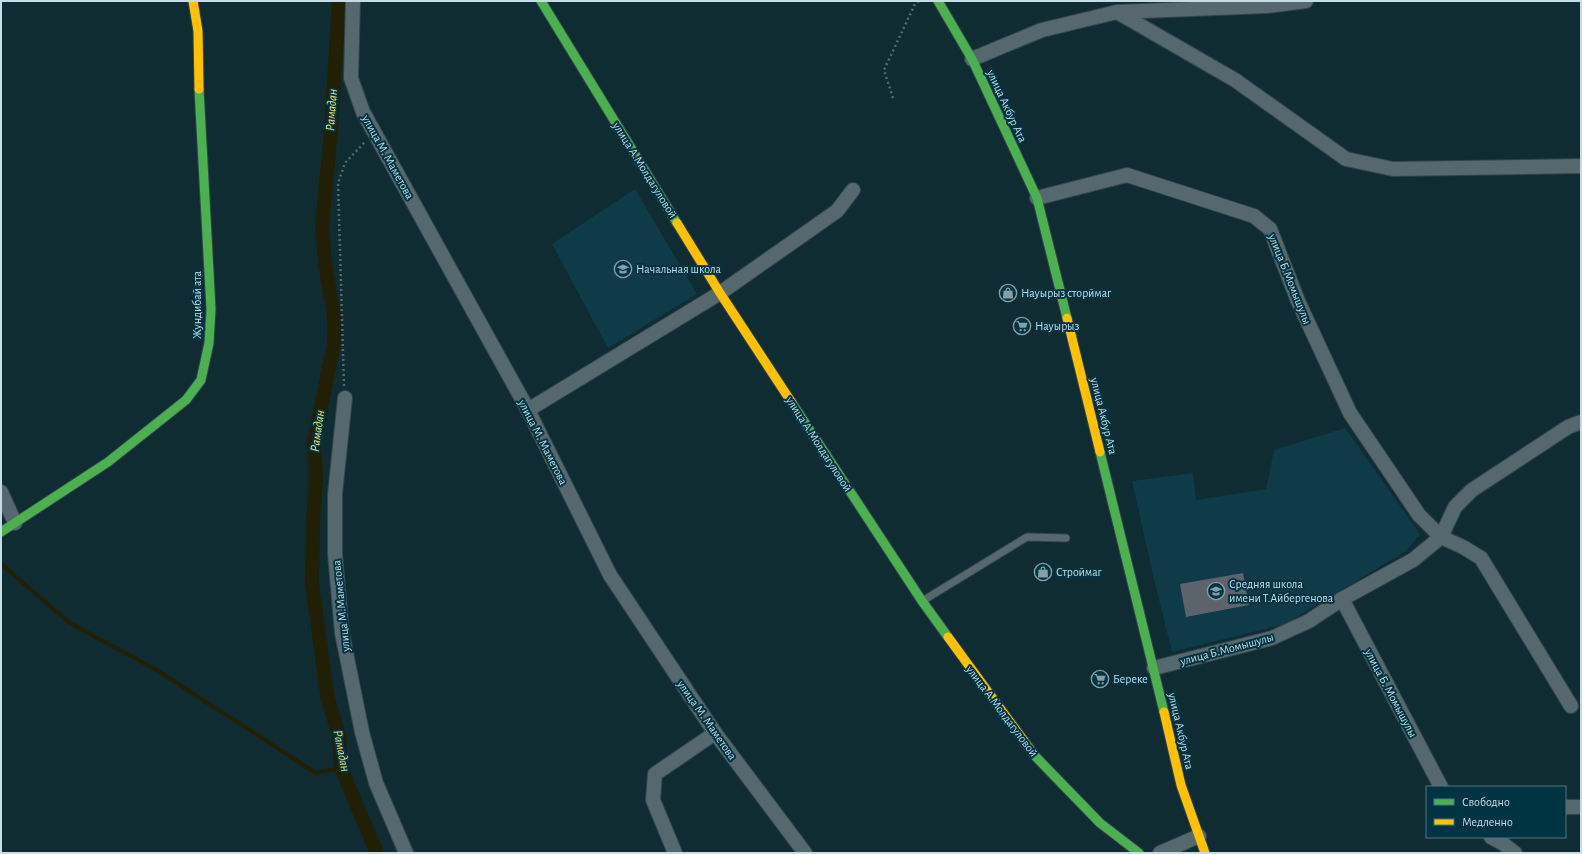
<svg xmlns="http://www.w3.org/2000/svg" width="1582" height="854" font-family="'Alegreya Sans',sans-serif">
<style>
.built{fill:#0f3a47}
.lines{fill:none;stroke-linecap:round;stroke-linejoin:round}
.stream{stroke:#212006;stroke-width:4}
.canal{stroke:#212006;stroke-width:14}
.building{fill:#5d636b}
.lane-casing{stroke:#32454b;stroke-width:9}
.street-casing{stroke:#32454b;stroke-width:16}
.fast-casing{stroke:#32454b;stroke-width:11}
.slow-casing{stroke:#32454b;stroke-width:11}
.path{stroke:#56686e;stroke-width:2.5;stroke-dasharray:2 3;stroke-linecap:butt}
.lane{stroke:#54686e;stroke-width:7}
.street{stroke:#54686e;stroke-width:14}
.fast{stroke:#4caf50;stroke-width:9}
.slow{stroke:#ffc107;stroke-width:9}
.labels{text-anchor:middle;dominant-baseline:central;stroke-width:4;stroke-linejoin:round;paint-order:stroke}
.street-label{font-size:12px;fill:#c4dce5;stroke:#003442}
.poi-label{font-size:12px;fill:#c4dce5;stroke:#003442;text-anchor:start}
.water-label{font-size:13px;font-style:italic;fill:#f6e566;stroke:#003442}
</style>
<rect width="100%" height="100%" fill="#0f2c33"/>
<!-- built -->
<g class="built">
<polygon points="635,189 697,294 608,348 552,244"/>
<polygon points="1345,428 1420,534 1406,551 1285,624 1172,652 1152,571 1132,481 1193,473 1196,500 1266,489 1274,450"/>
</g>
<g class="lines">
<!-- stream -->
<polyline class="stream" points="1,564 70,623 160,672 316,773 341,768"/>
<!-- canal -->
<polyline class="canal" points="339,1 331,132 322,225 325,263 334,316 334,343 314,442 316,479 313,522 312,583 327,695 339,736 341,768 377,853"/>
</g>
<!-- building -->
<polygon class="building" points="1243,573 1249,605 1186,617 1180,584"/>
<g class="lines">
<defs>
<polyline id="lane" points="924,600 1027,537 1066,538"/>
<g id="street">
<polyline points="353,1 351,78 363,112 528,410 610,575 715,733 805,853"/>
<polyline points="1117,12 1235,80 1346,159 1393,169 1581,166"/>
<polyline points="972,59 1042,30 1117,12 1267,6 1306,1"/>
<polyline points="1037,198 1127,175 1254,216 1270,229 1298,301 1350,413 1419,515 1441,537 1463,547 1481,558 1571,706"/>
<polyline points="345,398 335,494 335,554 342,633 362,732 376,783 406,853"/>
<polyline points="528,410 720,293 837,211 853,190"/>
<polyline points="1,492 15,523"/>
<polyline points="1342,599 1441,787"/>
<polyline points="1154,668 1272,638 1309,621 1342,599 1413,560 1441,537 1455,507 1472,490 1568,427 1581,422"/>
<polyline points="1565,807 1581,807"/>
<polyline points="1491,837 1502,843 1515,853"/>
<polyline points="675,853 653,800 655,774 715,733"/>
<polyline points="1160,853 1199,836"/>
</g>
<g id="fast">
<polyline points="541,1 677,223"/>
<polyline points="938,1 972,59 1037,198 1067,318"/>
<polyline points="792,403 922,601 948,637"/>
<polyline points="1100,452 1164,712"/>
<polyline points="1,532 108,462 186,400 201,380 209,343 211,309 199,89"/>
<polyline points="1024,741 1036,757 1100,823 1139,853"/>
</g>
<g id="slow">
<polyline points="193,1 198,31 199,89"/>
<polyline points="677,223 720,293 792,403"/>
<polyline points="1067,318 1100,452"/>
<polyline points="948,637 1024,741"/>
<polyline points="1164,712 1181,785 1205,853"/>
</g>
</defs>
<!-- lane casing -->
<use href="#lane" class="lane-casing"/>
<!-- street casing -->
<use href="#street" class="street-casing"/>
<!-- fast casing -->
<use href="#fast" class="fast-casing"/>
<!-- slow casing -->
<use href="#slow" class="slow-casing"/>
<!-- path -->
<g class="path">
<polyline points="893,98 884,70 915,4 919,1"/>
<polyline points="344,386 338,183 345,163 365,142"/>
</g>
<!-- lane -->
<use href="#lane" class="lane"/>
<!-- street -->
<use href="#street" class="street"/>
<!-- fast -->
<use href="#fast" class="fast"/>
<!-- slow -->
<use href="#slow" class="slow"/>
</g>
<!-- icons -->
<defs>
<symbol id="school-ring" viewBox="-11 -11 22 22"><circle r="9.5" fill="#003442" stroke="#859ea7" stroke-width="1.5"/><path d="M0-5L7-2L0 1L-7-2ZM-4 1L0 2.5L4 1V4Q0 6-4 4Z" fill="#859ea7"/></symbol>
<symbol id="shop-ring" viewBox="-11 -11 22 22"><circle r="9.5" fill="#003442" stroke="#859ea7" stroke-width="1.5"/><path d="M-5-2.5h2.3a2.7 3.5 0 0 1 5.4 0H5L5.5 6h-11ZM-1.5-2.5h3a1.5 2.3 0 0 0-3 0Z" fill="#859ea7"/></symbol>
<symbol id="supermarket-ring" viewBox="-11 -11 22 22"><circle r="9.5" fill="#003442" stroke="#859ea7" stroke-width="1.5"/><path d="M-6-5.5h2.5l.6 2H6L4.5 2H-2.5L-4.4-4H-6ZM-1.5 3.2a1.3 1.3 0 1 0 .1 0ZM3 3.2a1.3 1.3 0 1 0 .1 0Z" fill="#859ea7"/></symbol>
</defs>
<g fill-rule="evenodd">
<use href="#school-ring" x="613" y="259" width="20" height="20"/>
<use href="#shop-ring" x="998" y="283" width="20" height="20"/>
<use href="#supermarket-ring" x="1012" y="316" width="20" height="20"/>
<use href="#shop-ring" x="1033" y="562" width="20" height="20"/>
<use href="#school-ring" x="1206" y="581" width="20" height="20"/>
<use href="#supermarket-ring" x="1090" y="669" width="20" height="20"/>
</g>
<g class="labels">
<!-- street labels -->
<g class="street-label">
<text transform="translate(1007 106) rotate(65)">улица Акбур Ата</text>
<text transform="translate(388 157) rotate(61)">улица М. Маметова</text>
<text transform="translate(645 170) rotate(58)">улица А.Молдагуловой</text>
<text transform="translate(1290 279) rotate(68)">улица Б.Момышулы</text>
<text transform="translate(197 305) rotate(-90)">Жундибай ата</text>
<text transform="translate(1104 416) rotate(76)">улица Акбур Ата</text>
<text transform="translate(543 442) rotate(63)">улица М. Маметова</text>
<text transform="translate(819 444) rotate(57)">улица А.Молдагуловой</text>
<text transform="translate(341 606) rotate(-96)">улица М.Маметова</text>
<text transform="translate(1227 649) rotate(-15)">улица Б.Момышулы</text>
<text transform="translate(1391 693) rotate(62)">улица Б. Момышулы</text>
<text transform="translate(1002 711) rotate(53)">улица А.Молдагуловой</text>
<text transform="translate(707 720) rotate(55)">улица М. Маметова</text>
<text transform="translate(1181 731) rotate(77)">улица Акбур Ата</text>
</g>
<!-- poi labels -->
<g class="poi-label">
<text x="636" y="269">Начальная школа</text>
<text x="1021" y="293">Науырыз сторймаг</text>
<text x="1035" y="326">Науырыз</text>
<text x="1056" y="572">Строймаг</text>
<text x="1229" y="584">Средняя школа<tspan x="1229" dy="14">имени Т.Айбергенова</tspan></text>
<text x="1113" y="679">Береке</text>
</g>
<!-- water labels -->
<g class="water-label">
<text transform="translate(332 110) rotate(-86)">Рамадан</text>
<text transform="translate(318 431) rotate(-82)">Рамадан</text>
<text transform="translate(341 751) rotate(79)">Рамадан</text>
</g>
</g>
<!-- border -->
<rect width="1582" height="854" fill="none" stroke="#c4dce5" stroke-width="4"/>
<!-- legend -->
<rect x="1426" y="786" width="140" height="52" fill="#003442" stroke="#4e7783"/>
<rect x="1434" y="799" width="20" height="6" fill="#4caf50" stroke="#4e7783"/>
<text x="1462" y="806" font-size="12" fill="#c4dce5">Свободно</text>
<rect x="1434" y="819" width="20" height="6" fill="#ffc107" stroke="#4e7783"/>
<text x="1462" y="826" font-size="12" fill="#c4dce5">Медленно</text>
</svg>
